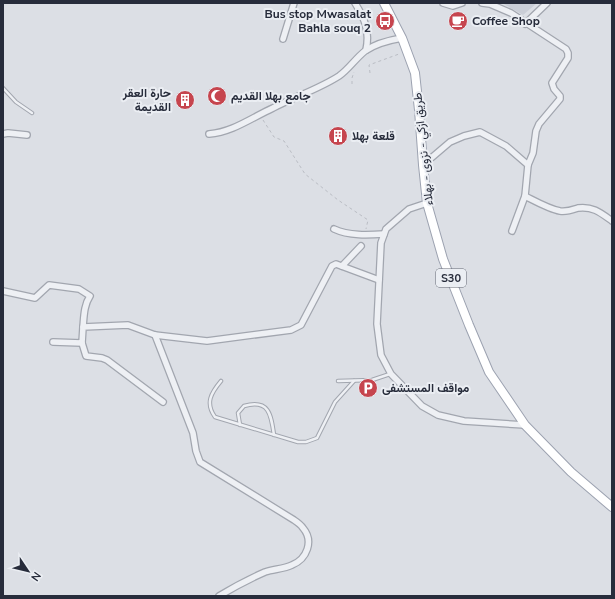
<svg xmlns="http://www.w3.org/2000/svg" width="615" height="599" font-family="'Nunito Sans',Vazirmatn,sans-serif">
<style>
.built{fill:#caced7}
.lines{fill:none;stroke-linecap:round;stroke-linejoin:round}
.lane-casing{stroke:#a2a6af;stroke-width:4.5}
.street-casing{stroke:#a2a6af;stroke-width:8}
.primary-casing{stroke:#9ca2b0;stroke-width:10}
.path{stroke:#babdc4;stroke-width:1;stroke-dasharray:3 3;stroke-linecap:butt}
.lane{stroke:#eef0f4;stroke-width:2.5}
.street{stroke:#eef0f4;stroke-width:5.5}
.primary{stroke:#fff;stroke-width:8}
.labels{text-anchor:middle;dominant-baseline:central;stroke-width:4;stroke-linejoin:round;paint-order:stroke}
.shield{fill:#ebeef3;stroke:#626672;stroke-width:1}
.shield-label{font-size:11px;font-weight:bold;fill:#272c3b}
.poi-label{font-size:12px;font-weight:bold;fill:#272c3b;stroke:#ebeef3;text-anchor:start}
.street-label{font-size:12px;fill:#272c3b;stroke:#ebeef3}
</style>
<rect width="100%" height="100%" fill="#dcdfe5"/>
<!-- built -->
<polygon class="built" points="502,3 537,3 523,15"/>
<g class="lines">
<defs>
<g id="lane">
<polyline points="3,88 16,102 32,113"/>
<path d="M221 381C211 393 205 403 215 417L298 442H306L317 438 335 402 354 381"/>
<polyline points="338,381 372,380 390,374"/>
<path d="M240 425 238 413 244 406C269 399 271 414 274 435"/>
</g>
<g id="street">
<path d="M355 3C365 19 370 32 366 50"/>
<polyline points="443,3 453,6 462,3"/>
<polyline points="482,3 490,4 511,13 566,49 568,53 568,58 552,83 554,89 560,96 560,99 539,124 536,131 533,153 528,165"/>
<polyline points="525,24 547,3"/>
<polyline points="283,39 294,3"/>
<polyline points="3,134 8,133 27,135"/>
<path d="M209 134C233 132 251 118 273 108 294 97 319 89 339 76 349 69 355 59 365 51 375 44 390 40 402 38"/>
<path d="M423 165 450 142 464 136 480 132 506 146 528 165 525 196C535 201 549 209 560 211 567 212 572 210 578 208 593 206 601 213 612 221"/>
<polyline points="427,203 409,209 386,229 381,243 377,324 381,355 391,374 422,406 438,415 464,421 525,425"/>
<path d="M334 229C349 236 368 235 384 234"/>
<polyline points="512,231 525,196"/>
<polyline points="342,266 361,246"/>
<path d="M3 291 35 298 49 285 79 289 90 296C84 305 84 316 83 327"/>
<path d="M155 335 193 433 196 451 200 462 294 520C297 522 301 525 303 528 314 541 307 559 292 565 284 569 274 569 265 572 249 579 234 587 219 596"/>
<polyline points="53,342 82,343 83,327 128,325 155,335 207,341 291,330 301,325 332,266 336,264 379,280"/>
<polyline points="82,343 86,356 102,358 107,360 163,402"/>
</g>
<polyline id="primary" points="384,3 402,38 415,73 419,110 423,165 427,203 443,259 469,325 489,372 525,425 571,472 612,507"/>
</defs>
<!-- lane casing -->
<use href="#lane" class="lane-casing"/>
<!-- street casing -->
<use href="#street" class="street-casing"/>
<!-- primary casing -->
<use href="#primary" class="primary-casing"/>
<!-- path -->
<g class="path">
<polyline points="370,73 369,65 399,54"/>
<polyline points="352,84 352,78 354,72"/>
<polyline points="263,120 274,137 284,141 305,174 338,200 368,220 366,229"/>
</g>
<!-- lane -->
<use href="#lane" class="lane"/>
<!-- street -->
<use href="#street" class="street"/>
<!-- primary -->
<use href="#primary" class="primary"/>
</g>
<!-- icons -->
<defs>
<symbol id="bus-disc" viewBox="-11 -11 22 22"><circle r="9.5" fill="#c6454e" stroke="#ebeef3"/><path d="M-5-6H5V4H4V6H2V4H-2V6H-4V4H-5ZM-3.5-4V0h7V-4ZM-3.5 1.2v1.5H-2V1.2ZM2 1.2v1.5H3.5V1.2Z" fill="#fff"/></symbol>
<symbol id="cafe-disc" viewBox="-11 -11 22 22"><circle r="9.5" fill="#c6454e" stroke="#ebeef3"/><path d="M-5.5-4.5H6V0H3Q3 3.5 0 3.5H-2.5Q-5.5 3.5-5.5 0ZM3-3.2v2h1.7v-2ZM-6 4.5H4V6H-6Z" fill="#fff"/></symbol>
<symbol id="mosque-disc" viewBox="-11 -11 22 22"><circle r="9.5" fill="#c6454e" stroke="#ebeef3"/><path d="M3.5-4.9A6 6 0 1 0 3.5 4.9A5 5 0 1 1 3.5-4.9Z" fill="#fff"/></symbol>
<symbol id="building-disc" viewBox="-11 -11 22 22"><circle r="9.5" fill="#c6454e" stroke="#ebeef3"/><path d="M-4-6H4V6H1V3H-1V6H-4ZM-2.5-4.3h1.7v1.8h-1.7ZM.8-4.3h1.7v1.8H.8ZM-2.5-1h1.7V.8h-1.7ZM.8-1h1.7V.8H.8Z" fill="#fff"/></symbol>
<symbol id="parking-disc" viewBox="-11 -11 22 22"><circle r="9.5" fill="#c6454e" stroke="#ebeef3"/><path d="M-3.5-5.5H1a3.5 3.5 0 0 1 0 7H-1V5.5H-3.5ZM-1-3.4V-.6H.8a1.4 1.4 0 0 0 0-2.8Z" fill="#fff"/></symbol>
</defs>
<g fill-rule="evenodd">
<use href="#bus-disc" x="374" y="10" width="22" height="22"/>
<use href="#cafe-disc" x="447" y="10" width="22" height="22"/>
<use href="#mosque-disc" x="206" y="85" width="22" height="22"/>
<use href="#building-disc" x="174" y="89" width="22" height="22"/>
<use href="#building-disc" x="327" y="125" width="22" height="22"/>
<use href="#parking-disc" x="357" y="377" width="22" height="22"/>
</g>
<g class="labels">
<!-- shield labels -->
<rect class="shield" x="436" y="269" width="30" height="18" rx="3"/>
<g class="shield-label">
<text x="451" y="278">S30</text>
</g>
<!-- poi labels -->
<g class="poi-label">
<text x="371" y="14" text-anchor="end">Bus stop Mwasalat<tspan x="371" dy="14">Bahla souq 2</tspan></text>
<text x="472" y="21">Coffee Shop</text>
<text x="171" y="93" text-anchor="end">حارة العقر<tspan x="171" dy="14">القديمة</tspan></text>
<text x="231" y="96">جامع بهلا القديم</text>
<text x="352" y="136">قلعة بهلا</text>
<text x="382" y="388">مواقف المستشفى</text>
</g>
<!-- street labels -->
<g class="street-label">
<text transform="translate(423 149) rotate(-96)">طريق ازكي - نزوى - بهلاء</text>
</g>
</g>
<!-- border -->
<rect width="615" height="599" fill="none" stroke="#272c3b" stroke-width="8"/>
<!-- north arrow -->
<g transform="translate(28 571) rotate(125)" stroke="#ebeef3" stroke-width="3" paint-order="stroke">
<path d="M0-3L7 15L0 10L-7 15Z" fill="#272c3b"/>
<text y="-6" font-size="11" font-weight="bold" text-anchor="middle" fill="#272c3b">N</text>
</g>
</svg>
